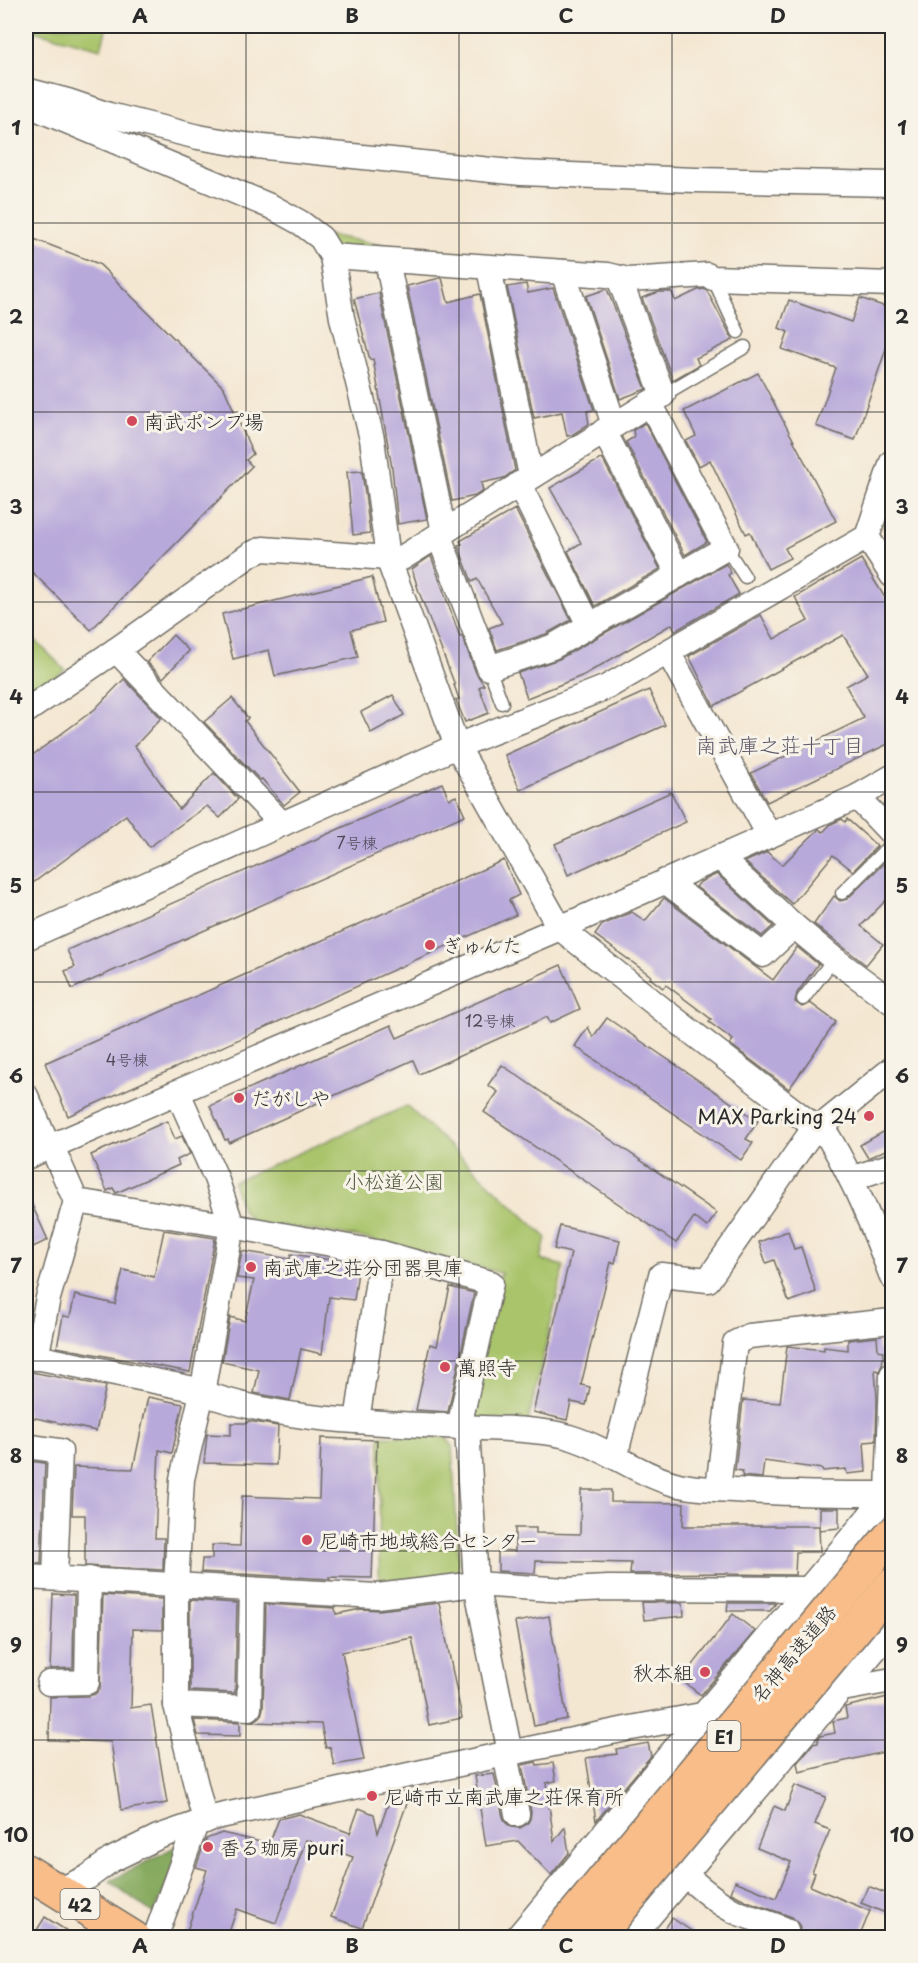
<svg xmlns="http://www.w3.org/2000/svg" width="918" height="1963" font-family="'Playpen Sans','Klee One',sans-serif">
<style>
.green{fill:#a9c46a;stroke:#6a784a;stroke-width:1.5}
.forest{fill:#86aa5e;stroke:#586a44;stroke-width:1.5}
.building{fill:#b7a9da}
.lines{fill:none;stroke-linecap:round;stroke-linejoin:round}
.service-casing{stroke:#716d65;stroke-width:15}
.minor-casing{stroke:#716d65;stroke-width:27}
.primary-casing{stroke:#716d65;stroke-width:36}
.service{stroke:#fff;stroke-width:12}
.minor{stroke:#fff;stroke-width:24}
.primary{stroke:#f8bd89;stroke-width:33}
.motorway-bridge-casing{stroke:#716d65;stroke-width:36;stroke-linecap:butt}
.motorway-bridge{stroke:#f8bd89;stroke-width:33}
.grid{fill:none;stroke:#2b2b2b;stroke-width:1.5;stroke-opacity:0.55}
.poi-dot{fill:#d1495b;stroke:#f7f3e8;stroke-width:2}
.labels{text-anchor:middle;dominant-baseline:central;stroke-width:6;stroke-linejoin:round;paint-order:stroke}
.number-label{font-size:16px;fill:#4e4a57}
.shield{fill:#f7f3e8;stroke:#686764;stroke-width:1.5}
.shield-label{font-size:18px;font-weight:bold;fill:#2b2b2b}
.poi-label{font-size:20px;fill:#2b2b2b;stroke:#f7f3e8;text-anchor:start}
.park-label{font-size:20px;fill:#51593e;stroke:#f7f3e8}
.street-label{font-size:20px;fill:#2b2b2b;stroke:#f7f3e8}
.neighbourhood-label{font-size:21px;fill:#5c5768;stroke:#f7f3e8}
.neatline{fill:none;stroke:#2b2b2b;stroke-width:2}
.grid-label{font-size:20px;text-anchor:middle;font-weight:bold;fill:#2b2b2b}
</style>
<rect width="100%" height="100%" fill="#f7f3e8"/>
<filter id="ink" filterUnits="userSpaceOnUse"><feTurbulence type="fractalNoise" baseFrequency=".0167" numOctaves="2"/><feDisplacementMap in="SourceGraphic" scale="12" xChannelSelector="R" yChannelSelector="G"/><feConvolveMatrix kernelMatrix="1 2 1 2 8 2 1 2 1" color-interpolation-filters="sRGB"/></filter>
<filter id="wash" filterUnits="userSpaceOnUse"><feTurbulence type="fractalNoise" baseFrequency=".008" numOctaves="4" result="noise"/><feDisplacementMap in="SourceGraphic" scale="24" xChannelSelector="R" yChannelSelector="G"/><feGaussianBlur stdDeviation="1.35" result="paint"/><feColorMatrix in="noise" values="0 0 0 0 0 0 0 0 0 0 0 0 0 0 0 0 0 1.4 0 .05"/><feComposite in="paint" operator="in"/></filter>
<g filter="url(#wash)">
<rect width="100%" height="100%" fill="#f4e7d2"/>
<!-- green -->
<g class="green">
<polygon points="26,26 107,26 101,49 26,29"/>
<polygon points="327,235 463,260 336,250"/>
<polygon points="892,495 892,548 883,524"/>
<polygon points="26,631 65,670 26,700"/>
<polygon points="407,1106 546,1237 541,1260 564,1266 528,1422 475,1419 469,1411 501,1273 359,1237 253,1222 242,1210 233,1182"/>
<polygon points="380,1436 446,1437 452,1445 459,1567 451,1577 379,1588"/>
</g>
<!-- forest -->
<polygon class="forest" points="186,1841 154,1914 110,1881"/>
<g id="blocks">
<!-- building -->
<g class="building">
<polygon points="26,236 99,264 224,388 253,454 246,460 252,466 91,630 26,566"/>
<polygon points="440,278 442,278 448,302 480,294 515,470 504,478 481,483 483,491 475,496 452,501 407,286"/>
<polygon points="526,284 528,293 553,288 594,410 587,411 589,424 572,435 567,436 562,412 534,418 507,287"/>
<polygon points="607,289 646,389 620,399 586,296"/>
<polygon points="704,289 707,291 733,340 696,358 699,365 673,380 642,298 659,292 672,292 675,301 698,290"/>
<polygon points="379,293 427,519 398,524 392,468 373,359 370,360 354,299"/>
<polygon points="860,298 892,309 892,331 855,440 816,426 836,368 782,349 788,332 779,328 789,300 851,322"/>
<polygon points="758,373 836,521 785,548 790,558 768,569 750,532 746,534 710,460 699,466 686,441 696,436 684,411"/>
<polygon points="645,423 707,542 685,555 626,442 634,437 633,430"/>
<polygon points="602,458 660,569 595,606 568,551 581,543 550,488"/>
<polygon points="362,471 370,533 353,535 347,472"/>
<polygon points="515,509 571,620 546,634 497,650 489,628 502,623 477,579 472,582 458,545 462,544 460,541"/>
<polygon points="431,556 460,637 462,636 476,673 484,685 479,687 489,713 465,722 456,700 459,699 454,685 455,685 419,592 412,569"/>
<polygon points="861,559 892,609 892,742 767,802 751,773 864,718 846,686 868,674 843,635 714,706 689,656 761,615 774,639 808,621 795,597"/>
<polygon points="726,564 731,573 728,575 739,594 675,631 672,624 584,675 527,698 518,673 559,659"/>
<polygon points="372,577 383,622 351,630 358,657 275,676 269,650 233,659 222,614"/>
<polygon points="173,635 189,651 163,678 147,662"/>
<polygon points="124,679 161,718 135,746 179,809 214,773 238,799 220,818 207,806 149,847 126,815 26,888 26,760 95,709"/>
<polygon points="649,690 665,725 520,790 505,755"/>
<polygon points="393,695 404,715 371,733 361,712"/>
<polygon points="232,698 248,718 245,721 300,792 284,805 262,779 260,780 204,722"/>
<polygon points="442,783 449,799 456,796 465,815 72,989 65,971 75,967 67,950"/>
<polygon points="671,792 686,822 568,875 555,844"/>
<polygon points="842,819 845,822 847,819 877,846 853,871 833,855 792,904 745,862 767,852 782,865 819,829 823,832 831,824"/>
<polygon points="889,858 892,861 892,894 861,926 883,944 866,965 814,924 834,896 840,901 847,899"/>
<polygon points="504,860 519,895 509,900 516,915 68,1116 45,1063"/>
<polygon points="717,874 773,926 762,936 696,887 700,882"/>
<polygon points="664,898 773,980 797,947 818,964 797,993 795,1002 802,1007 810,1003 836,1022 789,1089 730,1044 733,1040 709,1022 711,1019 666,985 663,988 650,978 651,976 595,935 602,925 632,912 645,921"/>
<polygon points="561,965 580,1009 550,1023 547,1017 419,1074 413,1060 229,1143 228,1139 225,1140 210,1106 391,1025 397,1038"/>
<polygon points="607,1018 758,1121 746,1139 753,1143 741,1160 575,1046 588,1027 593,1037"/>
<polygon points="502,1065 717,1213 707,1227 694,1217 676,1243 484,1112 498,1092 488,1085"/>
<polygon points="167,1121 175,1139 182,1136 190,1154 177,1160 179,1165 116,1193 113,1188 107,1191 91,1155"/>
<polygon points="892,1127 892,1147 868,1158 860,1145"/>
<polygon points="26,1192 48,1240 31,1248 26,1238"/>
<polygon points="560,1226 620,1240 615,1263 611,1262 581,1385 590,1387 586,1405 571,1402 567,1420 533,1412 571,1253 554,1249"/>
<polygon points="164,1230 215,1238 190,1372 57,1347 63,1316 70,1317 75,1295 115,1304 123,1270 154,1277"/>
<polygon points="788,1231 794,1249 801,1247 816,1292 789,1302 774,1260 766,1263 759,1242"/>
<polygon points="242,1251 290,1259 291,1254 359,1264 354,1300 329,1297 322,1354 301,1349 290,1400 254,1393 259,1370 222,1362 230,1317 245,1321 254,1280 237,1278"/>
<polygon points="450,1287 474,1293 448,1412 416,1410 430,1344 437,1346"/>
<polygon points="877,1337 878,1350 884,1351 882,1365 879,1371 875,1370 877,1398 876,1441 864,1442 866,1472 847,1474 846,1469 823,1471 822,1469 764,1461 762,1478 742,1476 743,1471 735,1470 743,1400 780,1403 787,1346 824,1350 824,1347 848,1350 848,1340"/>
<polygon points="26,1371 106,1386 96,1431 26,1416"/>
<polygon points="148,1397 183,1404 172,1453 159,1450 155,1538 164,1538 163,1570 85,1566 85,1515 72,1515 74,1467 133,1469"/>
<polygon points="248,1421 278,1426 276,1465 204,1463 207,1434 231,1435 231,1423 247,1423"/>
<polygon points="321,1438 377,1440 372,1578 329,1577 330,1579 201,1572 202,1559 212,1559 212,1545 240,1546 242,1496 319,1499"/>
<polygon points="28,1461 45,1463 41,1564 26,1563 26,1506"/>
<polygon points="581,1490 611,1490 611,1502 684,1503 683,1526 819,1526 820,1552 796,1552 795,1575 728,1574 728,1573 630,1574 631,1563 536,1561 535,1573 498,1571 498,1550 515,1551 515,1528 536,1528 536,1533 580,1534"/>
<polygon points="820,1508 839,1508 839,1528 820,1530"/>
<polygon points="53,1594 74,1595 73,1668 50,1669"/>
<polygon points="103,1595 162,1599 162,1630 133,1629 131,1708 151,1705 167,1803 121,1810 111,1742 49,1740 50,1697 88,1696 95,1694 100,1689"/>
<polygon points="190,1600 237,1603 235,1693 190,1691"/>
<polygon points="642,1602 683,1603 684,1616 644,1620"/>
<polygon points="439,1603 462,1718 429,1725 412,1638 342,1652 364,1760 334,1765 330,1747 326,1748 321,1724 249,1722 256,1720 261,1716 263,1708 266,1604 335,1608 336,1614 361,1609 379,1610"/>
<polygon points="728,1603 776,1603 770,1611 727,1611"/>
<polygon points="733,1614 755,1631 701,1695 681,1680"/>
<polygon points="549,1616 567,1719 534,1726 515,1622"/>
<polygon points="892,1696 892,1750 799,1772 797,1763 813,1744 818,1743 818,1739 820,1736 835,1733 833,1721 847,1718 845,1707"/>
<polygon points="194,1720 240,1722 240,1736 198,1735"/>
<polygon points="648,1743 651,1756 596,1821 586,1758 617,1754 616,1749"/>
<polygon points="536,1762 537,1765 553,1763 556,1781 546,1783 554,1841 565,1827 569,1853 551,1875 518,1841 486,1846 475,1776 494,1774 503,1817 506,1823 512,1827 520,1828 527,1824 530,1819 531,1812 522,1765"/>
<polygon points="795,1785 826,1797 815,1824 830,1830 812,1872 815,1873 810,1886 870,1911 859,1938 799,1938 800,1926 792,1917 747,1901 731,1893 735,1881 776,1898 791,1862 757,1848 774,1806 785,1811"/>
<polygon points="400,1791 410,1795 362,1928 331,1917 353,1857 306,1840 276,1923 237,1909 227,1938 197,1938 186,1934 207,1870 196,1867 206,1839 222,1833 269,1844 279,1819 299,1814 350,1833 359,1808 374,1814 378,1833 392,1793"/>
<polygon points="868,1886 892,1896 892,1903 888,1914 861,1903"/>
<polygon points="45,1917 78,1938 32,1938"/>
<polygon points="672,1918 702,1938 659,1938"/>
<polygon points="746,1931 763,1936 767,1938 743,1938"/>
</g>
</g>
</g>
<g filter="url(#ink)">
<use href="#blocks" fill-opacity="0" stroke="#716d65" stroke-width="1.5"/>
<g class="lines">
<defs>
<g id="service">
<polyline points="713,278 738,332"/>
<polyline points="663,395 745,347"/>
<polyline points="726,548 745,577"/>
<polyline points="489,668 502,703"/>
<polyline points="842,893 892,843"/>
<polyline points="803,999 834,959"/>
</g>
<g id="minor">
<polyline points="26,90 68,101 109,115 198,137 245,145 521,173 695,180 892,184"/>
<path d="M26 104 272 207 301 223 321 238 332 256 342 318 372 439 388 558 457 746 554 918 560 928 663 1010 829 1138C855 1182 874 1229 892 1277"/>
<polyline points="332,256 608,275 628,280 707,275 713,278 892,284"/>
<polyline points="387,261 444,532"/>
<polyline points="489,268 531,476"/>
<polyline points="563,272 614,425"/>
<polyline points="604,431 679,575"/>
<polyline points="519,484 589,625"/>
<polyline points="439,536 489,668 552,647 726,548 650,403"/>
<polyline points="867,537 892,575"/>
<polyline points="116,650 282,824"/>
<polyline points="668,652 769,835"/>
<polyline points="26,711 116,650 251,554 263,549 388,558 402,558 663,395 619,278"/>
<polyline points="857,797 892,834"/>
<polyline points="719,857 794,926 834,959 892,1002"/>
<polyline points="665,881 763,955 794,926"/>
<polyline points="26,938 457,746 607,687 867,537 892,462"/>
<polyline points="178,1093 216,1178 232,1226 202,1393 182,1479 176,1585 176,1705 205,1821"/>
<polyline points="26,1096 48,1146"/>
<polyline points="26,1157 560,928 857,797 892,777"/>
<polyline points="851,1179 892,1165"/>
<polyline points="76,1201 232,1226 382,1253 491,1283 459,1427"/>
<path d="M26 1355 189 1388C276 1422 371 1422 463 1427 495 1429 530 1428 562 1435 603 1445 635 1473 675 1484 693 1489 714 1489 733 1490 785 1494 836 1494 888 1494L892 1375"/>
<polyline points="36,1358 48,1298 76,1201 51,1145"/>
<polyline points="357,1421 382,1253"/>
<polyline points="467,1427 476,1584 510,1753"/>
<polyline points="26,1446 60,1451 55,1578"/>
<polyline points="615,1457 661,1275 708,1280 808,1137 892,1069"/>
<polyline points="718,1489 735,1343 749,1336 892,1321"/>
<polyline points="26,1577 377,1596 476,1584 566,1590 608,1588 808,1589"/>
<polyline points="49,1683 87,1682 89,1579"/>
<polyline points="793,1698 892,1680"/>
<polyline points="176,1705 249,1708 252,1591"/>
<polyline points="505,1754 517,1814"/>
<path d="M685 1875C701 1888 717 1903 736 1912 752 1919 770 1922 786 1930L784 1938"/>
<polyline points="58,1891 88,1877 111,1860 158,1837 216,1817 505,1754 626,1729 756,1705"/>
<polyline points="155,1938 196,1824"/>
<polyline points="517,1938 892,1489"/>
<polyline points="631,1938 892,1629"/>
</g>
<polyline id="primary" points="26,1871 134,1938"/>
</defs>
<!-- service casing -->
<use href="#service" class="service-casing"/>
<!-- minor casing -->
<use href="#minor" class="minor-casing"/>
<!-- primary casing -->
<use href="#primary" class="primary-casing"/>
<!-- service -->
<use href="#service" class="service"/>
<!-- minor -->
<use href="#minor" class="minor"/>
<!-- primary -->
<use href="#primary" class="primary"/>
<defs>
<g id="motorway-bridge">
<polyline points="555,1938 892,1534"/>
<polyline points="596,1938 892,1585"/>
</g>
</defs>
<!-- motorway-bridge casing -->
<use href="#motorway-bridge" class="motorway-bridge-casing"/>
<!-- motorway-bridge -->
<use href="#motorway-bridge" class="motorway-bridge"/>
</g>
</g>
<!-- grid -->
<path class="grid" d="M246 26V1938M459 26V1938M672 26V1938M26 223H892M26 412H892M26 602H892M26 792H892M26 982H892M26 1171H892M26 1361H892M26 1551H892M26 1740H892"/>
<!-- markers -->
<g class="poi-dot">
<circle cx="132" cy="421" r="6"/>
<circle cx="430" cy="945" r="6"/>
<circle cx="239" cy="1098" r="6"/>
<circle cx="869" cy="1116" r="6"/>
<circle cx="251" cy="1267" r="6"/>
<circle cx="445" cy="1367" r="6"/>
<circle cx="307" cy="1540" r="6"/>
<circle cx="705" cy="1672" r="6"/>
<circle cx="372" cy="1796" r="6"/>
<circle cx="208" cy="1847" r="6"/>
</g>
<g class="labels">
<!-- number labels -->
<g class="number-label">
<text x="357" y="842">7号棟</text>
<text x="490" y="1020">12号棟</text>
<text x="127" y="1059">4号棟</text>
</g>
<!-- shield labels -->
<g class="shield">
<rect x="707.5" y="1721" width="33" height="30" rx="4.5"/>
<rect x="60.5" y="1889" width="39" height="30" rx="4.5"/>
</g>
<g class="shield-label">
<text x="724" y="1736">E1</text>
<text x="80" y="1904">42</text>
</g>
<!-- poi labels -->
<g class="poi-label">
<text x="144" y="421">南武ポンプ場</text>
<text x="442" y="945">ぎゅんた</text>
<text x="251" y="1098">だがしや</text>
<text x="857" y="1116" text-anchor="end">MAX Parking 24</text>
<text x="263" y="1267">南武庫之荘分団器具庫</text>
<text x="457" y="1367">萬照寺</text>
<text x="319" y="1540">尼崎市地域総合センター</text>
<text x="693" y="1672" text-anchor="end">秋本組</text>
<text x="384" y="1796">尼崎市立南武庫之荘保育所</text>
<text x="220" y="1847">香る珈房 puri</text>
</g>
<!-- park labels -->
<g class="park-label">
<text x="394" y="1181">小松道公園</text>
</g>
<!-- street labels -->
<g class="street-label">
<text transform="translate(793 1653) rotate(-50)">名神高速道路</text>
</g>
<!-- neighbourhood labels -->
<g class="neighbourhood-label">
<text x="780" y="744">南武庫之荘十丁目</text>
</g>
</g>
<!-- margin -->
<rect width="918" height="1963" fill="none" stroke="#f7f3e8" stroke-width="66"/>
<rect x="33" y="33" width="852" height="1897" class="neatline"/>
<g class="grid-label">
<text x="140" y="23">A</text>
<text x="352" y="23">B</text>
<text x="566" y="23">C</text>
<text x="778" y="23">D</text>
<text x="16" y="135">1</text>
<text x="902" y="135">1</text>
<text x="16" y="324">2</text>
<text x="902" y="324">2</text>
<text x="16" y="514">3</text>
<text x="902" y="514">3</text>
<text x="16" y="704">4</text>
<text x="902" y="704">4</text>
<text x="16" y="893">5</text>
<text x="902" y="893">5</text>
<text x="16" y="1083">6</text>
<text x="902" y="1083">6</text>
<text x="16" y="1273">7</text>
<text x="902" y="1273">7</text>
<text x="16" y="1463">8</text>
<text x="902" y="1463">8</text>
<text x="16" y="1652">9</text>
<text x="902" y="1652">9</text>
<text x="16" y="1842">10</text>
<text x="902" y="1842">10</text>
<text x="140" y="1953">A</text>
<text x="352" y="1953">B</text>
<text x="566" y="1953">C</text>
<text x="778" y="1953">D</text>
</g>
</svg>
